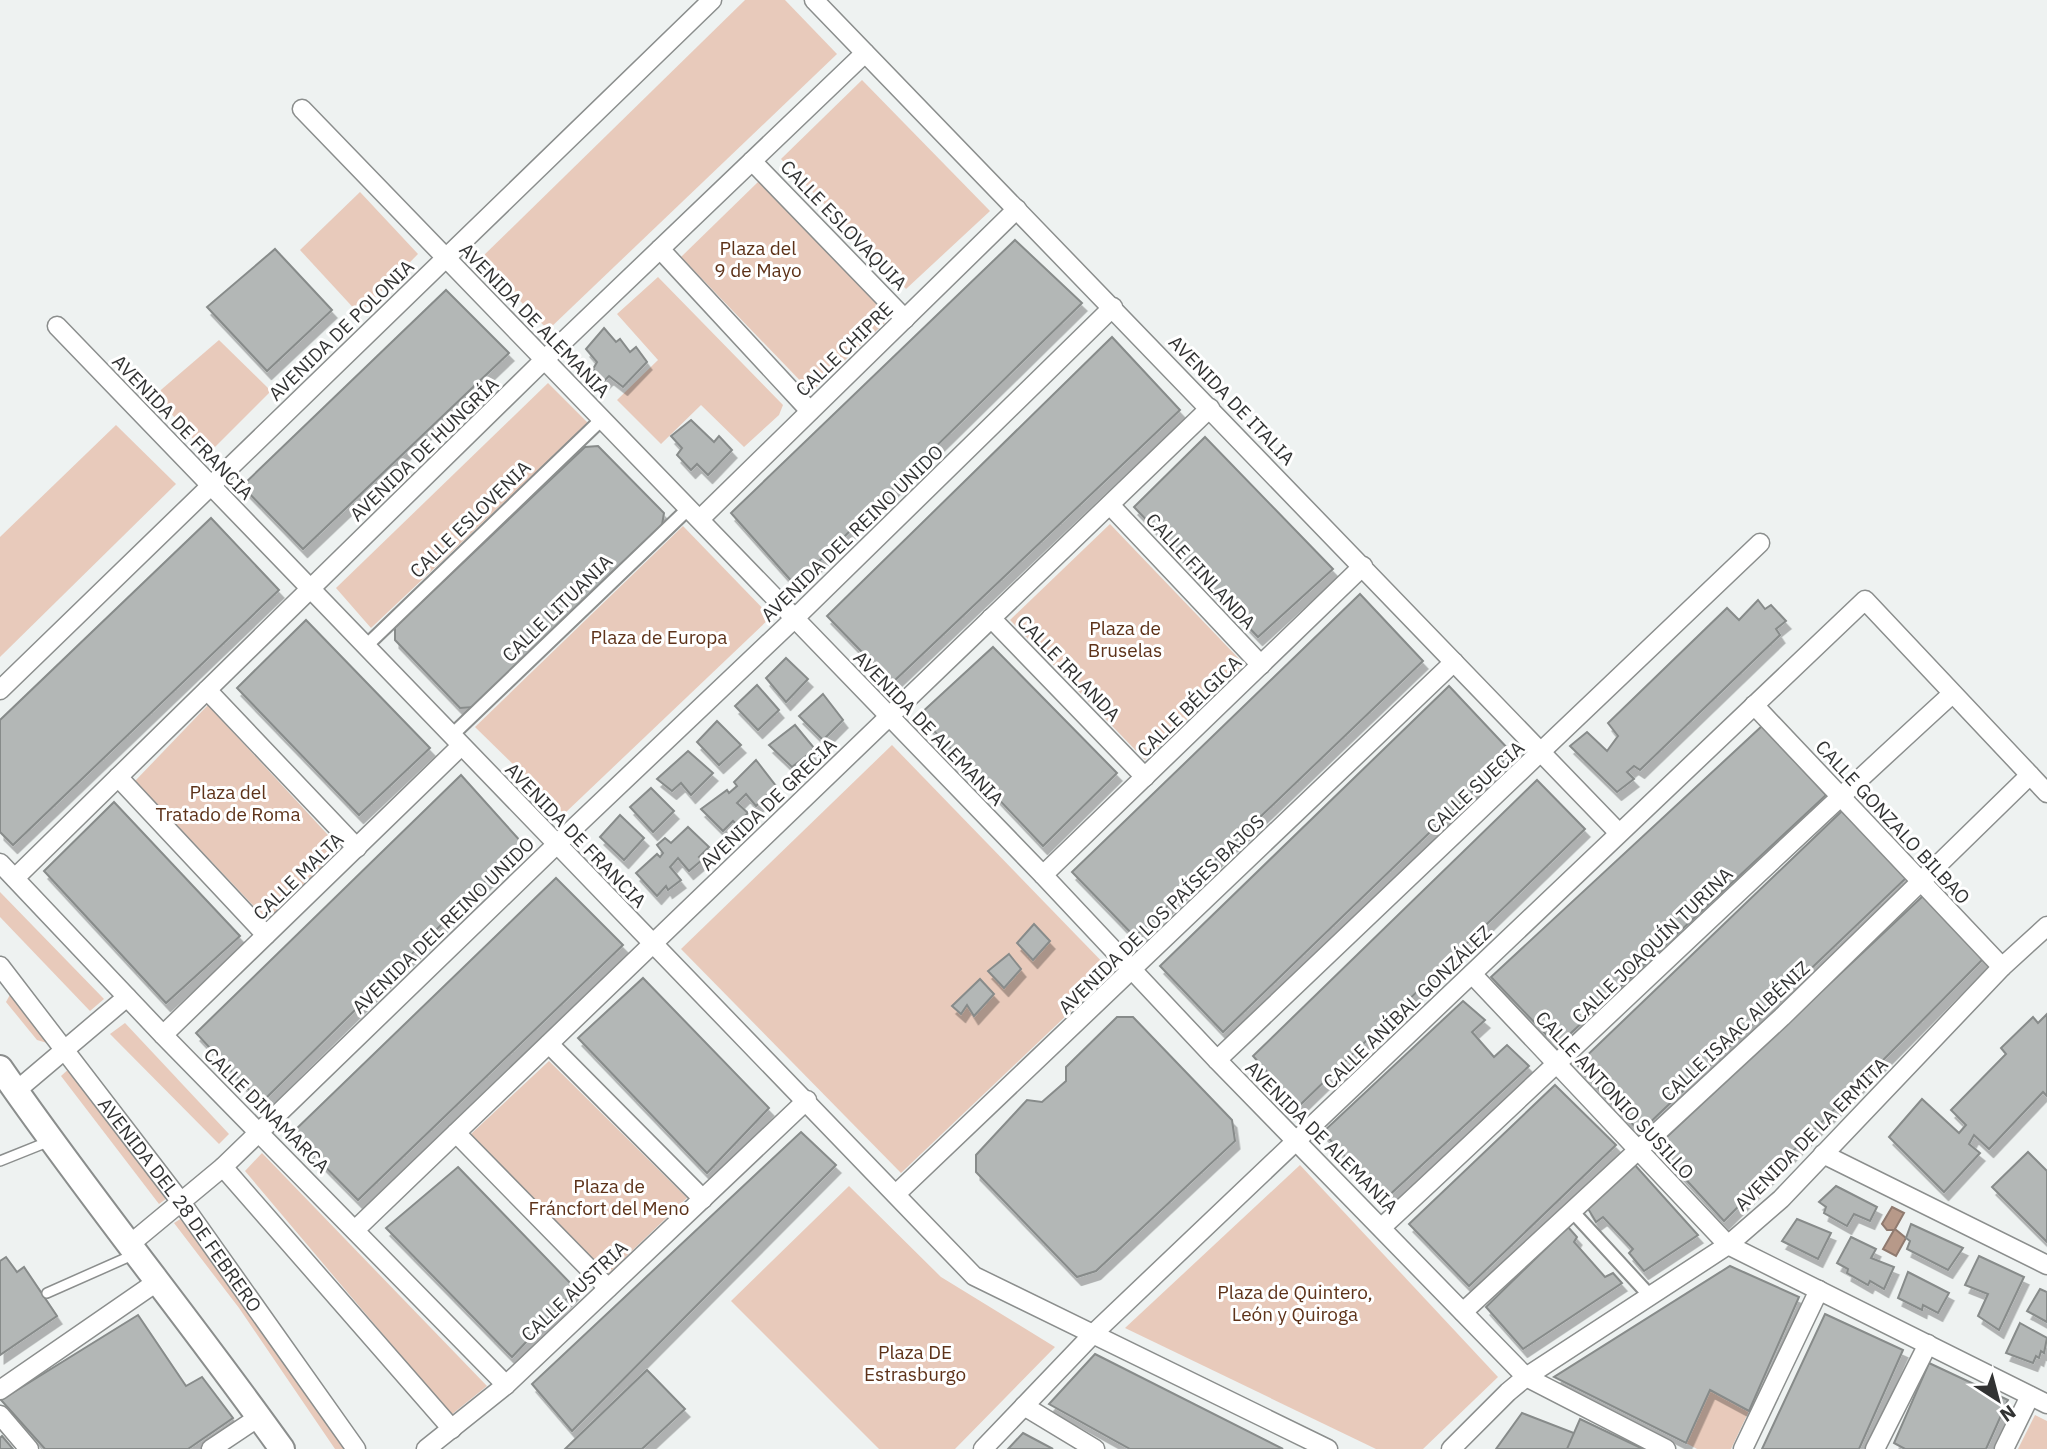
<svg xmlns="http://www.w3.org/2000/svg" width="2047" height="1449" font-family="'IBM Plex Sans',sans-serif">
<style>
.green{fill:#e8cabb}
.water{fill:#b79989;stroke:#8f7a6f;stroke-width:2}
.building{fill:#b3b7b6;stroke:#878b8a;stroke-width:2;filter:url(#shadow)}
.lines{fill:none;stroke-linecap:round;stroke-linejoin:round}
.service-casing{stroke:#8b8e8d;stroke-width:12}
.pedestrian-casing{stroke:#8b8e8d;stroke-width:16}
.minor-casing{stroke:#8b8e8d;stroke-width:21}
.secondary-casing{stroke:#8b8e8d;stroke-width:28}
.service{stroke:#fff;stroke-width:9}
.pedestrian{stroke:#fff;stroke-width:12}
.minor{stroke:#fff;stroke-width:18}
.secondary{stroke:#fff;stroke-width:24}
.labels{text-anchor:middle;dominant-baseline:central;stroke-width:6;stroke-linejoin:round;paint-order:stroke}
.street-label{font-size:19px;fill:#323333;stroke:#fff}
.park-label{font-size:19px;fill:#5d3219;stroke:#fff}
</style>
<defs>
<filter id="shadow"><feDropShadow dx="4.5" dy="8" stdDeviation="0" flood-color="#0004"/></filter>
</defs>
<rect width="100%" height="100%" fill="#eef2f1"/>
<!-- green -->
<g class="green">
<polygon points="745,0 785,0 837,54 548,330 480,259"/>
<polygon points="862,80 990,211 906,289 781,159"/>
<polygon points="759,181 891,317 811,392 681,257"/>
<polygon points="360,192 418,254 359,314 300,250"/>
<polygon points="658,277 783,405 779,415 744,447 701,405 661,444 617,400 658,360 617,314"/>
<polygon points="219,340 271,391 207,455 155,395"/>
<polygon points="548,383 588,423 371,628 336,588"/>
<polygon points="116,425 176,484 0,657 0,537"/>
<polygon points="1110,524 1244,664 1145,760 1010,620"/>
<polygon points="683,526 771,617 564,814 475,727"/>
<polygon points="208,705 340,848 267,920 135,781"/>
<polygon points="892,745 1112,972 901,1173 681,949"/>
<polygon points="0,892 104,999 90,1011 0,917"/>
<polygon points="12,991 54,1045 37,1040 6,1002"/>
<polygon points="125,1023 229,1134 219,1144 110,1034"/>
<polygon points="549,1061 687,1198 608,1274 471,1134"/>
<polygon points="71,1067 170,1196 159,1204 61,1076"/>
<polygon points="262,1153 487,1386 451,1415 245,1171"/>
<polygon points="1300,1165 1498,1377 1423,1449 1376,1449 1125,1328"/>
<polygon points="849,1186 941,1277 1055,1347 955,1449 879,1449 731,1301"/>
<polygon points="185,1216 351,1449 335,1449 239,1308 174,1223"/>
<polygon points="1710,1390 1749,1411 1731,1449 1697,1449 1686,1443"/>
<polygon points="2035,1415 2047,1421 2047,1449 2018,1449"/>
</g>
<!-- water -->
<polygon class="water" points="1892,1207 1904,1213 1895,1229 1906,1238 1896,1256 1883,1249 1894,1230 1887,1230 1882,1224"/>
<!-- building -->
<g class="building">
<polygon points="1015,240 1082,303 795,585 731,513"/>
<polygon points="275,249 332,310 267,371 207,307"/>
<polygon points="446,290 509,353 303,549 242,486"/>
<polygon points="604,328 616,342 620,339 630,352 636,347 647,362 623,387 609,376 604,381 593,369 597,362 586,349"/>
<polygon points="1112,337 1180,410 892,683 827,616"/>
<polygon points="691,420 714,442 719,436 732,450 708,475 697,464 691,470 677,455 682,448 671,436"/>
<polygon points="1205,437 1333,569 1258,637 1134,507"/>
<polygon points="598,446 664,513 662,525 475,707 460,708 395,640 395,627 585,447"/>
<polygon points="211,518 279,590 13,845 0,832 0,720"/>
<polygon points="1360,594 1423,661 1135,937 1072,872"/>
<polygon points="1758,600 1765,609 1771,605 1786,621 1776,629 1780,635 1640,770 1634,766 1627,772 1634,779 1617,792 1570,746 1587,732 1607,751 1618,736 1608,723 1727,608 1739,620"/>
<polygon points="306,620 430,748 359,815 237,688"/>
<polygon points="993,647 1117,773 1043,846 919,715"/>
<polygon points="786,658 808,679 786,702 766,678"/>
<polygon points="757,685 779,710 758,730 735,706"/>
<polygon points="1449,686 1512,753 1223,1032 1160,966"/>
<polygon points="823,694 843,720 823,740 799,716"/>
<polygon points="717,721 741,745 719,765 697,742"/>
<polygon points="795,725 815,749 792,767 769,745"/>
<polygon points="1762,726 1826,795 1557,1046 1491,977"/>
<polygon points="688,751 713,773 691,795 681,783 672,791 657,779"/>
<polygon points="756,760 776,786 756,806 746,794 737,803 748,813 736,824 733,821 723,831 701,809 727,790 729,793 737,786 734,782"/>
<polygon points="461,775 523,844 261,1103 196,1033"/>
<polygon points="1537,780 1585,829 1298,1107 1253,1056"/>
<polygon points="651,788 674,811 653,832 630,807"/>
<polygon points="114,802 240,936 166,1003 44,871"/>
<polygon points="1842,811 1906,878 1640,1132 1577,1065"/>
<polygon points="620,815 644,838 624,860 600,837"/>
<polygon points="688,827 709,847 699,857 702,860 689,871 678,858 670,867 681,880 668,890 666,886 657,896 636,873 657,854 660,857 663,853 657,845 665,838 671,843"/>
<polygon points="556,878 623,945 358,1200 292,1133"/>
<polygon points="1924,895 1983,959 1724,1221 1656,1147"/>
<polygon points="1034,924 1050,941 1033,960 1017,943"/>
<polygon points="1009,954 1021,969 1004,988 988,971"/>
<polygon points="643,978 769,1108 707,1173 578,1038"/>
<polygon points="980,979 994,994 974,1016 967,1005 961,1014 952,1006"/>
<polygon points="1463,1001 1485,1020 1472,1032 1494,1057 1507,1045 1529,1066 1384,1200 1323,1132"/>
<polygon points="2047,1014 2047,1096 2043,1092 1989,1149 1974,1135 1969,1144 1980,1153 1944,1192 1889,1137 1922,1099 1959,1133 1966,1125 1951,1110 2006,1054 2001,1048 2033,1017 2038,1023"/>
<polygon points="1117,1017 1133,1017 1232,1120 1235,1141 1096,1271 1077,1277 976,1172 976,1155 1027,1100 1042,1102 1066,1081 1066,1067"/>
<polygon points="1555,1085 1616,1145 1469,1286 1409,1224"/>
<polygon points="801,1132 836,1165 572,1431 532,1384"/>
<polygon points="2028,1152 2047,1171 2047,1242 1992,1187"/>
<polygon points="1634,1164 1698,1235 1644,1271 1629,1253 1633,1249 1603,1217 1596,1222 1587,1207"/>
<polygon points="458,1167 576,1289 512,1357 386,1228"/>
<polygon points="1836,1186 1877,1207 1870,1221 1854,1214 1847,1226 1824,1213 1826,1207 1819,1202"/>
<polygon points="1797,1219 1831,1233 1818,1259 1782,1241"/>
<polygon points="1911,1224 1963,1248 1948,1270 1907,1249 1910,1241 1906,1238"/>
<polygon points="1568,1227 1577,1237 1574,1242 1605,1277 1613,1273 1622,1283 1523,1349 1486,1307"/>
<polygon points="1851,1237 1876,1249 1871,1258 1894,1267 1884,1289 1870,1281 1868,1285 1847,1273 1848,1269 1837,1263"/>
<polygon points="1979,1256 2024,1277 1999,1330 1978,1316 1988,1294 1965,1285"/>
<polygon points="6,1257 17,1272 24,1267 57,1316 0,1355 0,1261"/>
<polygon points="1730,1266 1799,1297 1749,1411 1710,1390 1686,1443 1554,1377"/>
<polygon points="1908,1272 1949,1293 1938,1313 1923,1305 1922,1310 1898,1298"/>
<polygon points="2040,1289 2047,1292 2047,1322 2027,1311"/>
<polygon points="1825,1314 1903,1350 1859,1449 1762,1449"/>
<polygon points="138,1315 186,1386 202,1377 233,1418 188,1449 45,1449 1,1400"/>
<polygon points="2020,1323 2047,1338 2044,1353 2041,1351 2039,1358 2036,1356 2033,1363 2006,1353"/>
<polygon points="1095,1354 1283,1449 1130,1449 1049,1404"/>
<polygon points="1929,1363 2008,1400 1986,1449 1905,1449 1894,1443"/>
<polygon points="647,1370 685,1409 642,1449 565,1449"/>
<polygon points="1522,1413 1579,1435 1572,1449 1496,1449"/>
<polygon points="1580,1419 1643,1449 1567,1449"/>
<polygon points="1023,1433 1053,1449 1008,1449"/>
<polygon points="2,1436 13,1449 0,1449 0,1438"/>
</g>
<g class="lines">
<defs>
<g id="service">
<polyline points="0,1161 50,1141"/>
<polyline points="47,1293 135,1254"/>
</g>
<g id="pedestrian">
<polyline points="365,647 602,419"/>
<polyline points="451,736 689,508"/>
<polyline points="1572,1211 1651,1297"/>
</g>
<g id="minor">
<polyline points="814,0 1618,832"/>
<polyline points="302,109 1043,875 1217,1060 1526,1377 1666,1449"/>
<polyline points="752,161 905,319"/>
<polyline points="660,249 810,411"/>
<polyline points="57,326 974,1276 1328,1449"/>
<polyline points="1110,505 1261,665"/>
<polyline points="700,519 1017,209"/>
<polyline points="991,618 1145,777"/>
<polyline points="0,690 712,0"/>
<polyline points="207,690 357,848"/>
<polyline points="1754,705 2002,967"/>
<polyline points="118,777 266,935"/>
<polyline points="0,863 163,1035 506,1385"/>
<polyline points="1043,875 1363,566"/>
<polyline points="15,878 545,359 865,53"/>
<path id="s1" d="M0 966 181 1202 356 1449"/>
<polyline points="1472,974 1728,1245 2047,1404"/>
<polyline points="163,1035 461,746"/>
<polyline points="549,1044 703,1199"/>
<polyline points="1217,1060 1760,543"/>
<polyline points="16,1091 127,997"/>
<polyline points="456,1133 608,1288"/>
<polyline points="1823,1154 2047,1265"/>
<polyline points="223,1167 452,1429"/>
<polyline points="896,1194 1454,662"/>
<path d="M1382 1227C1573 1050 1760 869 1952 694"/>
<polyline points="355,1230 1210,408"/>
<polyline points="129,1245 223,1167 557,844 794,619 1113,307"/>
<polyline points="1463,1312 1782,1017 2030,775"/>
<polyline points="0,1390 158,1281"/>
<polyline points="1024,1406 1095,1449"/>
<polyline points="0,1415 29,1449"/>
<polyline points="211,1449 259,1417"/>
<polyline points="426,1449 506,1385 807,1100"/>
<polyline points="983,1449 1094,1333 1865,600 2047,793"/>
<polyline points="1451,1449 1508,1392 1526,1377 1728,1245 1781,1199 2002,967 2047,926"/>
<polyline points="1743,1449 1819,1290"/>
<polyline points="1875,1449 1928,1344"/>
<polyline points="2004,1449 2030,1396"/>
</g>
<path id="secondary" d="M0 1068C90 1198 190 1320 282 1449"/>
</defs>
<!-- service casing -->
<use href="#service" class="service-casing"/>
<!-- pedestrian casing -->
<use href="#pedestrian" class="pedestrian-casing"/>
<!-- minor casing -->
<use href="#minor" class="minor-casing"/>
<!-- secondary casing -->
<use href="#secondary" class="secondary-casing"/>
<!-- service -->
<use href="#service" class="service"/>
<!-- pedestrian -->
<use href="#pedestrian" class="pedestrian"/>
<!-- minor -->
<use href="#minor" class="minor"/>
<!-- secondary -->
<use href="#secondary" class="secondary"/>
</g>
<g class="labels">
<!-- street labels -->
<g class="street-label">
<text transform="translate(844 225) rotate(46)">CALLE ESLOVAQUIA</text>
<text transform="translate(535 320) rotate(46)">AVENIDA DE ALEMANIA</text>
<text transform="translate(341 330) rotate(-44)">AVENIDA DE POLONIA</text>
<text transform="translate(844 349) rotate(-44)">CALLE CHIPRE</text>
<text transform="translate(1232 400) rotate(46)">AVENIDA DE ITALIA</text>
<text transform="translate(183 427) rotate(46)">AVENIDA DE FRANCIA</text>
<text transform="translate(424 449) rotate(-44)">AVENIDA DE HUNGRÍA</text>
<text transform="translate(470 519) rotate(-44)">CALLE ESLOVENIA</text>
<text transform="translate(852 533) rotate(-44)">AVENIDA DEL REINO UNIDO</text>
<text transform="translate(1201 571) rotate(47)">CALLE FINLANDA</text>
<text transform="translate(557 608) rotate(-44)">CALLE LITUANIA</text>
<text transform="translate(1069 668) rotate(46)">CALLE IRLANDA</text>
<text transform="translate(1189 706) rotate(-44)">CALLE BÉLGICA</text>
<text transform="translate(929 728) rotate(46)">AVENIDA DE ALEMANIA</text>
<text transform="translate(1475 787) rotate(-43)">CALLE SUECIA</text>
<text transform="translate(768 804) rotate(-44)">AVENIDA DE GRECIA</text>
<text transform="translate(1893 822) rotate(47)">CALLE GONZALO BILBAO</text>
<text transform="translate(576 835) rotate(46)">AVENIDA DE FRANCIA</text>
<text transform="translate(298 876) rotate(-44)">CALLE MALTA</text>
<text transform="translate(1161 914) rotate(-44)">AVENIDA DE LOS PAÍSES BAJOS</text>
<text transform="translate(443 925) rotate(-44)">AVENIDA DEL REINO UNIDO</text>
<text transform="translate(1652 945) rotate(-44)">CALLE JOAQUÍN TURINA</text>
<text transform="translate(1407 1007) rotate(-44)">CALLE ANÍBAL GONZÁLEZ</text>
<text transform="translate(1735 1031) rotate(-43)">CALLE ISAAC ALBÉNIZ</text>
<text transform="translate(1615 1095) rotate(47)">CALLE ANTONIO SUSILLO</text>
<text transform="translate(267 1110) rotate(45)">CALLE DINAMARCA</text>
<text transform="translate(1811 1134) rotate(-45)">AVENIDA DE LA ERMITA</text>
<text transform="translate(1322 1137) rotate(45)">AVENIDA DE ALEMANIA</text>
<text stroke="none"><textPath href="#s1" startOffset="299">AVENIDA DEL 28 DE FEBRERO</textPath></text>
<text transform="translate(574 1291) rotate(-43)">CALLE AUSTRIA</text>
</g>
<!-- park labels -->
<g class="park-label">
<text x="758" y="248">Plaza del<tspan x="758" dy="22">9 de Mayo</tspan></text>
<text x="1125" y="628">Plaza de<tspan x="1125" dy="22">Bruselas</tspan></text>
<text x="659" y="637">Plaza de Europa</text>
<text x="228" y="792">Plaza del<tspan x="228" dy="22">Tratado de Roma</tspan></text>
<text x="609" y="1186">Plaza de<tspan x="609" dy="22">Fráncfort del Meno</tspan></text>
<text x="1295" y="1292">Plaza de Quintero,<tspan x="1295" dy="22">León y Quiroga</tspan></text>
<text x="915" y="1352">Plaza DE<tspan x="915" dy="22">Estrasburgo</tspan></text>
</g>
</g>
<!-- north arrow -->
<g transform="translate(1998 1400) rotate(144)" stroke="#ffffff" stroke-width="5" paint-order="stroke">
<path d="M0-5L12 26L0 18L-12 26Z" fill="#323333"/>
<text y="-10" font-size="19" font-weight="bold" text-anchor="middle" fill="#323333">N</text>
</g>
</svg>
